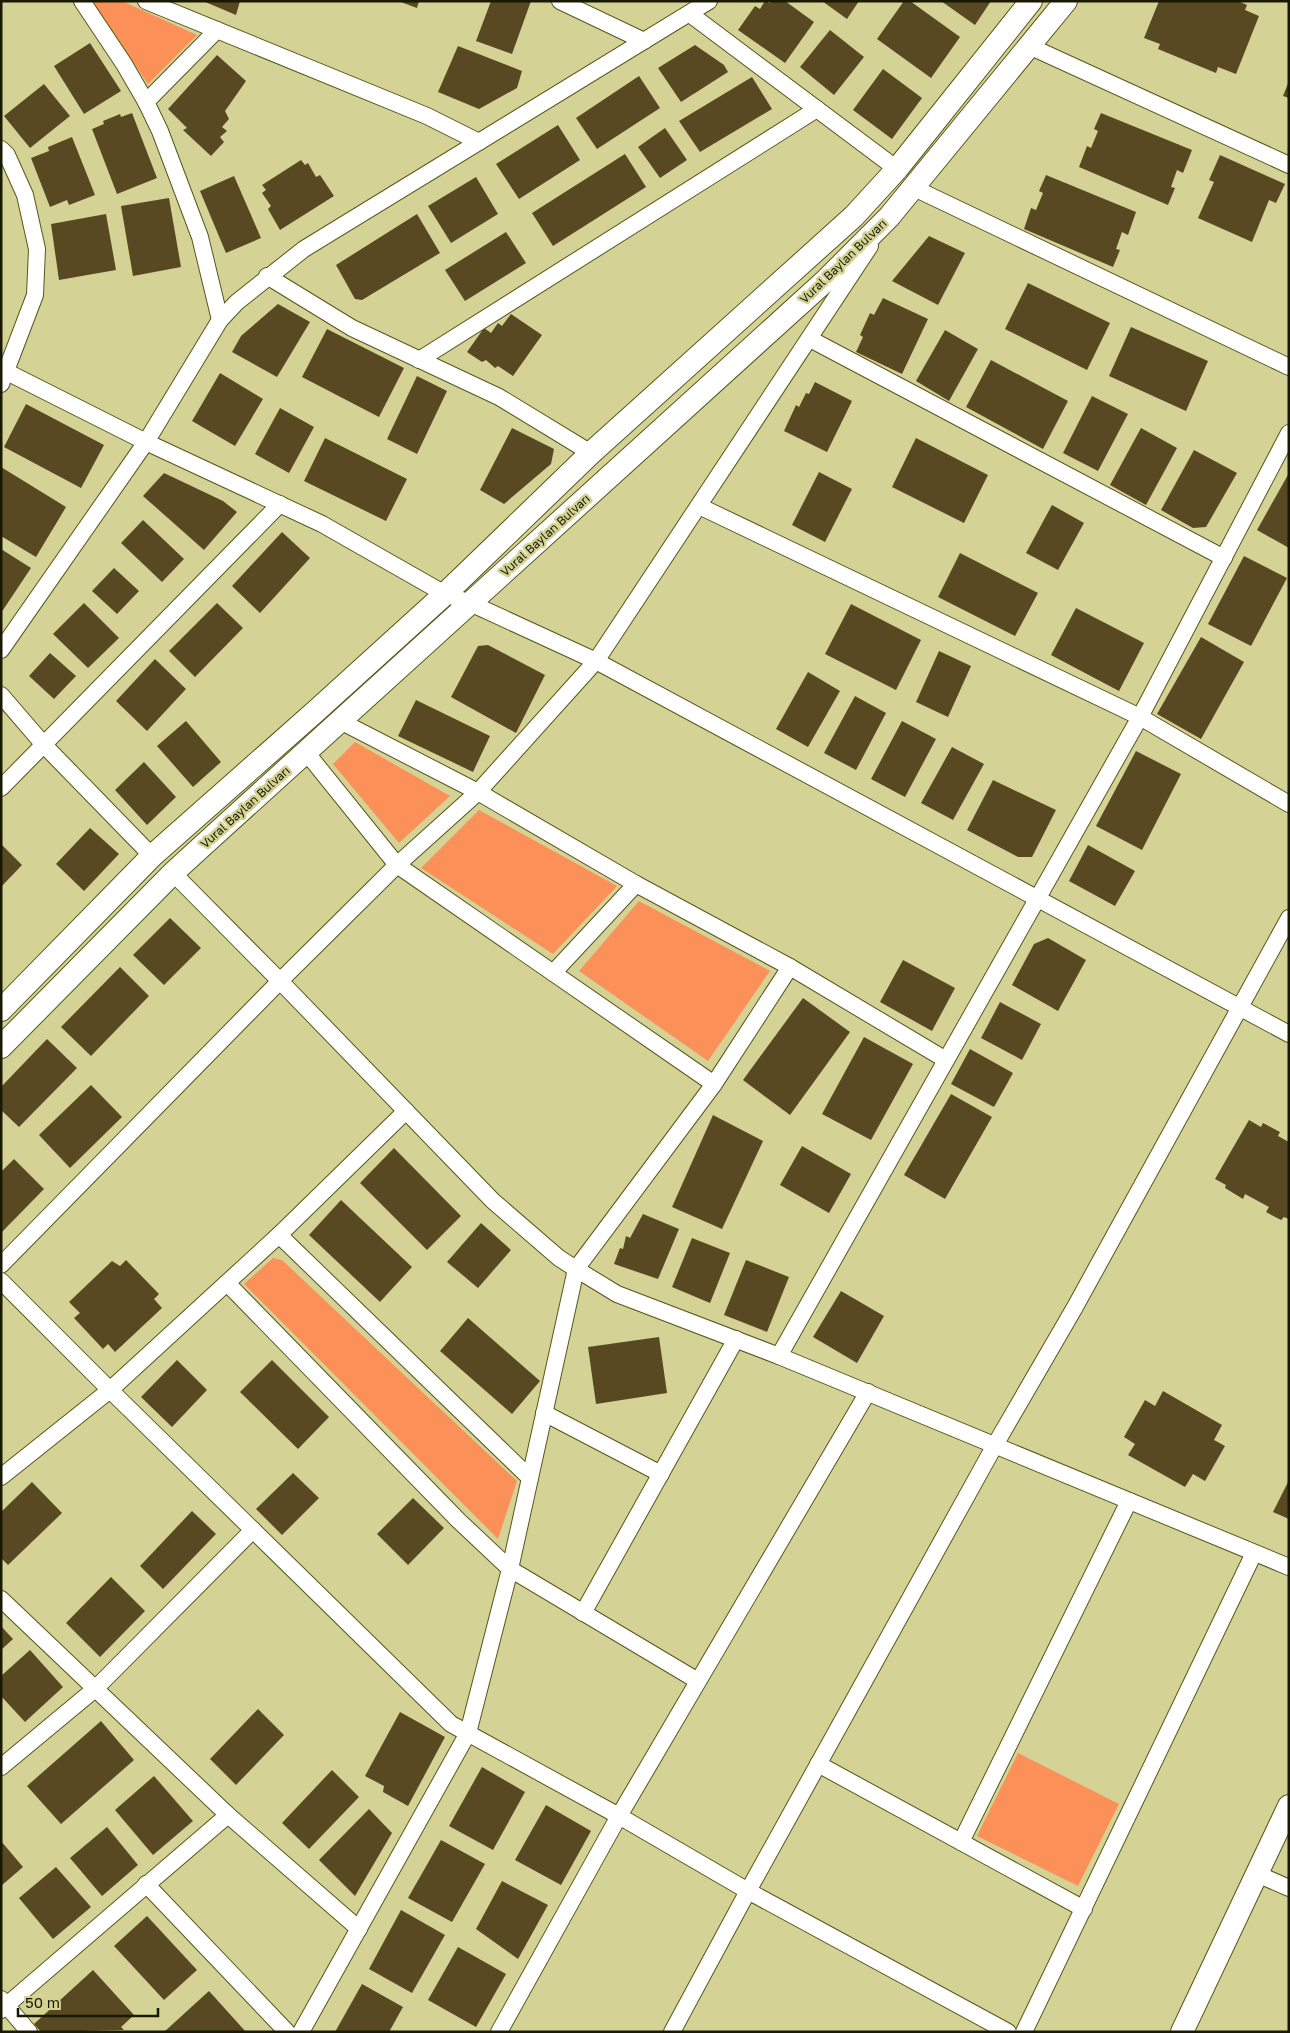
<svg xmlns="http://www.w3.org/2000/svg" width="1290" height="2033" font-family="'Golos Text',sans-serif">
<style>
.green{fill:#fb9159}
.building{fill:#594922}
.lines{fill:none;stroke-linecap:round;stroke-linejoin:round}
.street-casing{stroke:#585619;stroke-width:18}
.secondary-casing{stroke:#585619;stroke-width:24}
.street{stroke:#fff;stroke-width:16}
.secondary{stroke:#fff;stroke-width:22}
.labels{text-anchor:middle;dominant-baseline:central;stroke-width:5;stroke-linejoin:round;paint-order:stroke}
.street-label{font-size:12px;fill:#191902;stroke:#d4d395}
</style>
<rect width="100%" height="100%" fill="#d4d395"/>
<!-- green -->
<g class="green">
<polygon points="91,1 122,1 197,35 148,84"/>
<polygon points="355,742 450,796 399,843 333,764"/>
<polygon points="479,810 617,886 553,954 421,868"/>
<polygon points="639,901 770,971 708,1061 579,971"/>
<polygon points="273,1258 282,1260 517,1481 498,1539 244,1284"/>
<polygon points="1018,1753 1119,1804 1078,1886 977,1836"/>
</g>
<!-- building -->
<g class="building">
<polygon points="203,1 240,1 236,15"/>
<polygon points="398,1 419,1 417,8"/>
<polygon points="491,1 531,1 512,54 476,41"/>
<polygon points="765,1 770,3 771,1 785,1 814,22 785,63 738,30 755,6 760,9"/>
<polygon points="822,1 859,1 847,19"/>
<polygon points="904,1 910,1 960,37 931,78 877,39"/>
<polygon points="941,1 991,1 975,25"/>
<polygon points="1159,1 1238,1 1247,5 1245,10 1259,16 1236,74 1218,67 1216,73 1158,49 1160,44 1144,38"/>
<polygon points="830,30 864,57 834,95 800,67"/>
<polygon points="90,43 121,91 84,114 54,66"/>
<polygon points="695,45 724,65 728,72 681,102 658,68"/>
<polygon points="458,46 522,71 517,88 479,109 438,92"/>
<polygon points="217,55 246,81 225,111 229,119 222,127 227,131 220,137 224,142 211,156 183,130 187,128 168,109"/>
<polygon points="883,69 922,98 892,139 853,110"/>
<polygon points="639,76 660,108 597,149 576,118"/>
<polygon points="752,77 772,109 700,152 679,121"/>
<polygon points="1289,81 1289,98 1283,96"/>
<polygon points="44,84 70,116 30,148 4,116"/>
<polygon points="132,113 157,178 117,194 92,129 104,124 103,121 120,114 121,117"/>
<polygon points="1101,113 1192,150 1183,173 1177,170 1171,187 1175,188 1168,205 1079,167 1087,146 1091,148 1098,131 1094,129"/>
<polygon points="558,125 580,160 519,199 496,164"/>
<polygon points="665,128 687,160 660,178 638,147"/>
<polygon points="72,137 95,195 69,205 67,200 50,207 31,158 49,151 48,147"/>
<polygon points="625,154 646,187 553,246 532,213"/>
<polygon points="1220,155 1285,184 1276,203 1269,200 1252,242 1198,218 1214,182 1209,180"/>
<polygon points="301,160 305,165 308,163 316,177 320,175 334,196 280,230 268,209 271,206 262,193 266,190 262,185"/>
<polygon points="1046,175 1136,212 1128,235 1122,232 1116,249 1120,250 1113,267 1024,229 1031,208 1036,210 1043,193 1039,191"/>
<polygon points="234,176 261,238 226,253 200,191"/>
<polygon points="476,177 498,214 451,243 428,206"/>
<polygon points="169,198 181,267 133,276 121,206"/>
<polygon points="106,214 116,270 59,280 51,224"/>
<polygon points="417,214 440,253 362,300 355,299 336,265"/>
<polygon points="506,232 526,263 465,301 445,270"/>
<polygon points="929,236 965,253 938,305 892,281"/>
<polygon points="1028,283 1110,323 1087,370 1005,329"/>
<polygon points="883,298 928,319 902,374 856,352 863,337 860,335 870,313 874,315"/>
<polygon points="278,304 310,322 277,377 232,352 241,336"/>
<polygon points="511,314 542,335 513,376 498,366 495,368 486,360 482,362 467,352 484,328 491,333 498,323 502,326"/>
<polygon points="1131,327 1208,361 1186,411 1109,376"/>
<polygon points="327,329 404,368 379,417 302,377"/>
<polygon points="945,330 978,349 949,401 916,381"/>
<polygon points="991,360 1068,401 1043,449 966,407"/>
<polygon points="220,373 263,399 235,446 192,421"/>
<polygon points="417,376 447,391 417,454 387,439"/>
<polygon points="815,382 852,401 827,452 784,431 796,405 799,407 806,393 809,394"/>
<polygon points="1092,396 1128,414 1098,471 1063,453"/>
<polygon points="26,404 104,445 81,488 4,447"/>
<polygon points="280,408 314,427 289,473 255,454"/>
<polygon points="512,428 554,449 551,464 504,504 480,490"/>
<polygon points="1141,428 1177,448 1146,505 1110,485"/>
<polygon points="325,438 407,479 386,521 304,481"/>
<polygon points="916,438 988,475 964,523 892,487"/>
<polygon points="1194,450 1237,473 1206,527 1193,528 1161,510"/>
<polygon points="1,467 66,507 36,557 1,536"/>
<polygon points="819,472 852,489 825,542 792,525"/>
<polygon points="164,473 223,501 237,512 204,550 143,496"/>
<polygon points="1289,473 1289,548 1257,530"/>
<polygon points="1052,505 1084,523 1058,570 1026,553"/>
<polygon points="143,520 184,559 162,582 121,543"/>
<polygon points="282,532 310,558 260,613 232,586"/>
<polygon points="1,549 31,568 1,613"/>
<polygon points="960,553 1038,593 1015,636 938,597"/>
<polygon points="1244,556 1287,578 1251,646 1208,624"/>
<polygon points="114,568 139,591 117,614 92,591"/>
<polygon points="84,603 119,638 88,668 53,634"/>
<polygon points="217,603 243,628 195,677 169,651"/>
<polygon points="851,604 921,640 896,690 825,654"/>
<polygon points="1076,608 1144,643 1119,691 1051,655"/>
<polygon points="1201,637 1244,662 1201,739 1157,714"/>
<polygon points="488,645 545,675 516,733 451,697 478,646"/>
<polygon points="939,651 971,666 948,717 916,702"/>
<polygon points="50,653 76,676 54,699 29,676"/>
<polygon points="155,659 186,689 147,731 116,701"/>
<polygon points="808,672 840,691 808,747 776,729"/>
<polygon points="855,696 886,713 856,770 824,753"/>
<polygon points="416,700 490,736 473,772 398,736"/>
<polygon points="186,721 221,762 193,787 157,746"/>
<polygon points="902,721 936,739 905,797 871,779"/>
<polygon points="952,747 984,764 953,820 921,803"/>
<polygon points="1136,751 1181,774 1142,850 1096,826"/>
<polygon points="144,762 176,797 147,825 115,790"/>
<polygon points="993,780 1056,810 1032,857 1018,857 967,830"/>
<polygon points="90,828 119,854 84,891 56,864"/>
<polygon points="1,844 22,865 1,887"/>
<polygon points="1088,845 1135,871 1115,906 1069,881"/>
<polygon points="170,918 201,948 164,985 133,955"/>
<polygon points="1048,938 1086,960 1058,1011 1012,985 1034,944"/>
<polygon points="903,960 955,988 932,1031 880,1002"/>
<polygon points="120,967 149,996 91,1056 61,1027"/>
<polygon points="803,998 850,1032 790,1115 743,1080"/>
<polygon points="1000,1002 1041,1024 1022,1060 981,1038"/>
<polygon points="864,1037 913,1064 871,1140 822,1114"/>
<polygon points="47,1039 77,1068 19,1127 1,1110 1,1087"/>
<polygon points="970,1049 1013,1073 994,1107 951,1084"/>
<polygon points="91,1085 122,1117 70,1168 39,1135"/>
<polygon points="951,1094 992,1117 945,1199 904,1175"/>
<polygon points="713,1115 763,1141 722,1229 672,1207"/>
<polygon points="1249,1120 1261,1127 1263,1123 1280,1132 1278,1136 1289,1142 1289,1219 1284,1217 1281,1220 1266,1212 1269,1207 1245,1194 1243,1199 1225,1188 1226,1185 1215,1179"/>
<polygon points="802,1146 851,1174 829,1213 780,1185"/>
<polygon points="394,1148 461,1216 427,1250 360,1183"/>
<polygon points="14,1159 44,1189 1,1233 1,1172"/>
<polygon points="341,1200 412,1267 380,1302 309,1235"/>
<polygon points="643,1214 679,1229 658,1279 614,1264 620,1248 623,1249 626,1236 630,1238"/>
<polygon points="481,1223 511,1250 478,1288 447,1262"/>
<polygon points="692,1238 730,1253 710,1303 672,1287"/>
<polygon points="126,1260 159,1294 154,1299 162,1308 115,1352 108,1344 103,1349 74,1318 80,1313 69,1302 112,1261 120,1266"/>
<polygon points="746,1260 789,1277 767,1332 724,1315"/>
<polygon points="841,1291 884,1316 857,1363 813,1337"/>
<polygon points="468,1318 540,1381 512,1414 440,1351"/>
<polygon points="659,1337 667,1393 596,1404 588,1347"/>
<polygon points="177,1360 207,1390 172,1427 141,1397"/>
<polygon points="272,1360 329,1417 298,1449 240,1392"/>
<polygon points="1163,1391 1222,1425 1214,1440 1225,1446 1205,1481 1193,1474 1185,1487 1128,1455 1135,1444 1124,1437 1145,1400 1155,1406"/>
<polygon points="293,1473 319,1498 282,1535 256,1509"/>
<polygon points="1289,1480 1289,1519 1273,1512"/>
<polygon points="32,1482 62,1513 8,1565 1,1558 1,1512"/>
<polygon points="413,1498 444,1528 408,1565 377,1534"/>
<polygon points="192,1511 216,1534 163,1589 140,1566"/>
<polygon points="111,1577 145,1611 100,1657 66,1623"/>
<polygon points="1,1626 13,1639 1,1650"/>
<polygon points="30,1650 63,1687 25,1722 1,1696 1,1676"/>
<polygon points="258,1709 284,1735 236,1785 210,1759"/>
<polygon points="400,1712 445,1737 408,1806 383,1792 384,1786 365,1776"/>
<polygon points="101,1721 134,1760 61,1824 27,1786"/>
<polygon points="482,1767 525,1792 493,1850 449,1826"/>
<polygon points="332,1770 359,1797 309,1849 282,1823"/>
<polygon points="154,1776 193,1821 153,1855 115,1810"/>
<polygon points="546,1805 591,1831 561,1885 515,1860"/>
<polygon points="369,1809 392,1833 355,1896 319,1860"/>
<polygon points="107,1827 138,1865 102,1896 70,1858"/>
<polygon points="441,1840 485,1864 452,1922 408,1898"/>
<polygon points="1,1841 23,1867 1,1886"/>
<polygon points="56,1867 91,1907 53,1939 19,1898"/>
<polygon points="502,1881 548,1905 518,1959 476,1929"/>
<polygon points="401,1910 445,1935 412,1993 369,1969"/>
<polygon points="147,1916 197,1970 164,2000 114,1946"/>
<polygon points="458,1947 506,1974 476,2027 428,2000"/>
<polygon points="93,1970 134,2015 121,2027 124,2030 41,2032 34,2024"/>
<polygon points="362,1984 403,2007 389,2032 335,2032"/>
<polygon points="209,1991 246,2032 164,2032"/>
</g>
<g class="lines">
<defs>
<g id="street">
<polyline points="82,1 124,64 146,102 160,131 200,237 220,320"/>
<polyline points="146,1 427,116 479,142"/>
<polyline points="560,1 644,41"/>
<polyline points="690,14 897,169"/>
<polyline points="1029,46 1289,165"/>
<polyline points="146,102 217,30"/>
<polyline points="1,149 7,155 25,195 37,249 35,295 1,384"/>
<polyline points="914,188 1289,367"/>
<polyline points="267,276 352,328 499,397 591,453"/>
<polyline points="810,339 1224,558"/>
<polyline points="419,360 817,109"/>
<polyline points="7,372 146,442 322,524 445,594 470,603 596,661 1289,1034"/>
<polyline points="699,506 1140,717 1289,804"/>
<polyline points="1,650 146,442 220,320 237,302 304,249 709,1"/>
<polyline points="1,695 44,745 152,856"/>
<polyline points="340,721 478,792 636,884 790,967 946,1060"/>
<polyline points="306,752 397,865 714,1084"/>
<polyline points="1,788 280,504"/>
<polyline points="173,873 280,981 493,1201 559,1258 576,1269 617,1294 779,1356 1289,1567"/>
<polyline points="553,973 636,884"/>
<polyline points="279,1235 530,1478"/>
<polyline points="1,1265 280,981 397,865 478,792 596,661 870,246"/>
<polyline points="1,1281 110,1390 451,1724 619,1816 748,1891 1008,2032"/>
<polyline points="227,1283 459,1521 510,1569 698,1681"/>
<polyline points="779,1356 1140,717 1289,433"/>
<polyline points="544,1413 661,1474"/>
<polyline points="1,1477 110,1390 279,1235 406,1111"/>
<polyline points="1,1599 228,1815 359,1929"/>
<polyline points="583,1613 736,1339"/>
<polyline points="818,1764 1084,1909"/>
<polyline points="1,1767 95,1689 253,1530"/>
<polyline points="961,1842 1129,1501"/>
<polyline points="1257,1874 1289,1888"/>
<polyline points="146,1884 287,2032"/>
<polyline points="1,1999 29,2032"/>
<polyline points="1,2010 228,1815"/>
<polyline points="301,2032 468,1733 510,1569 576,1269 714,1084 790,967"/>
<polyline points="499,2032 619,1816 868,1392"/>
<polyline points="672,2032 748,1891 995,1445 1075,1307 1289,918"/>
<polyline points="1024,2032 1254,1553"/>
</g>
<g id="secondary">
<polyline points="1,1010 152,856 316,711 445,594 591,453 854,216 897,169 1031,1"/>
<polyline points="1,1047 175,871 210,839 824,282 889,217 1066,1"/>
<polyline points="1182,2032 1289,1806"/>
</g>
</defs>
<!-- street casing -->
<use href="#street" class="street-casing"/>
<!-- secondary casing -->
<use href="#secondary" class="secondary-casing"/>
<!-- street -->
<use href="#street" class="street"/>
<!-- secondary -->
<use href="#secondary" class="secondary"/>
</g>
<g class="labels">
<!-- street labels -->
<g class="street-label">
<text transform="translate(843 261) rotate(-44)">Vural Baylan Bulvarı</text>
<text transform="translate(545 535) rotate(-42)">Vural Baylan Bulvarı</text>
<text transform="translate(245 807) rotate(-42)">Vural Baylan Bulvarı</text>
</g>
</g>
<!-- border -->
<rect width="1290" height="2033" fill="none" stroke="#191902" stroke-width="5"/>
<!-- scale -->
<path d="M18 2008v8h140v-8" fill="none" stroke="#191902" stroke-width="2.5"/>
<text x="25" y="2008" font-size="15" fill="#191902" stroke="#d4d395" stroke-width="4" paint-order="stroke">50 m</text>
</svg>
